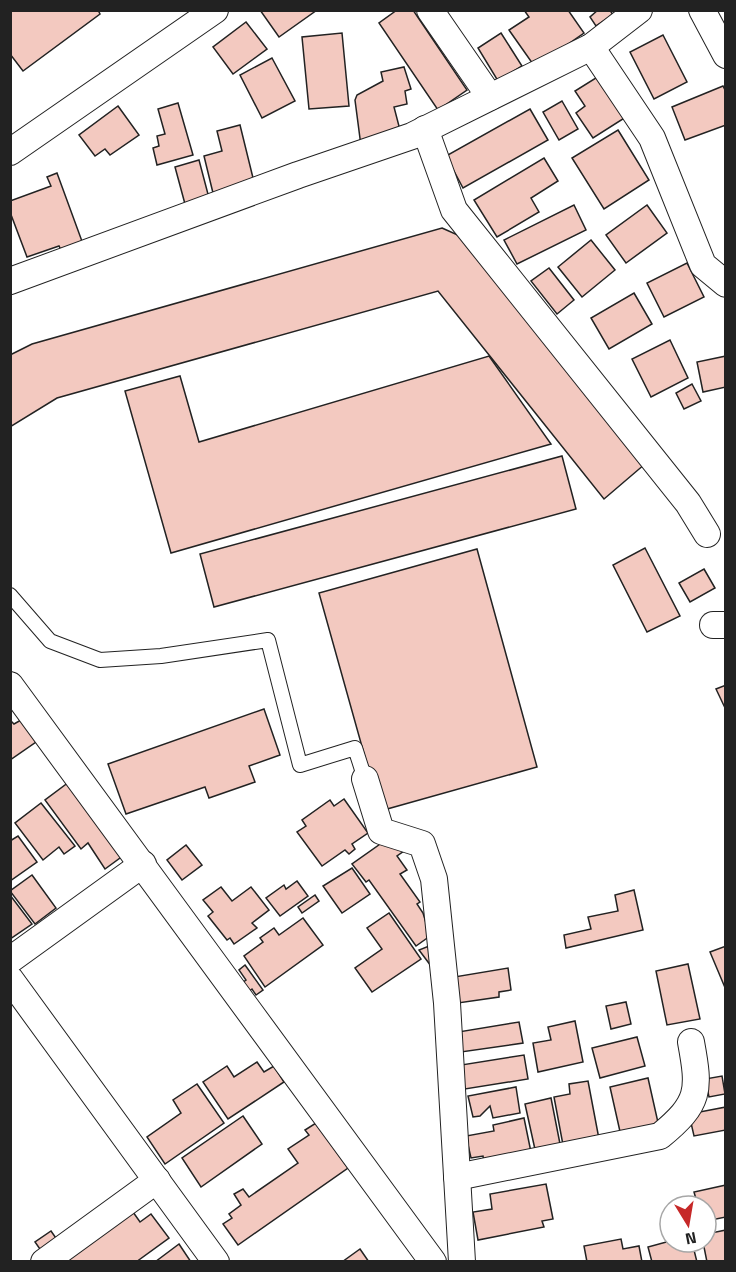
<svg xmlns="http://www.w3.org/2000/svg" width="736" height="1272" font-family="'Titillium Web',sans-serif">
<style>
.building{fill:#f3c9c0;stroke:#222;stroke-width:1.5}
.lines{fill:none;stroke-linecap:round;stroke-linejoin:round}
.lane-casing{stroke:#222;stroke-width:16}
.street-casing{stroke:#222;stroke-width:28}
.lane{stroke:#fff;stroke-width:14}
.street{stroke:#fff;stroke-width:26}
</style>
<rect width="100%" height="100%" fill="#fff"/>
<!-- building -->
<g class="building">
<polygon points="10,10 98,10 100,14 23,71 10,54"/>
<polygon points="260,10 317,10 279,37"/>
<polygon points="397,10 413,10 467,90 438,110 379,23"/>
<polygon points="524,10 568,10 584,33 535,67 509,30 529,17"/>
<polygon points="598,10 610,10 613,15 596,26 590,17"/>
<polygon points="246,22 267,49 233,74 213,47"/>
<polygon points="342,33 349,106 309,109 302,37"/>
<polygon points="501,33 522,66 498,81 478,48"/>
<polygon points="663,35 687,82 654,99 630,52"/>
<polygon points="272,58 295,101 262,118 240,75"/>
<polygon points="404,67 411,89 405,91 407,104 394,107 400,130 361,146 355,100 357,95 383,81 381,72"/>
<polygon points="599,76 626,117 593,138 576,113 585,106 575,91"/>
<polygon points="723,86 726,92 726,125 685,140 672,107"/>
<polygon points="562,101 578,129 559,140 543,112"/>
<polygon points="178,103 193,155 157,165 153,148 159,146 157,136 165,134 158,109"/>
<polygon points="118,106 139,135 110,155 105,149 95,156 79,135"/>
<polygon points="530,109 548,140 463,188 446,156"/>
<polygon points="240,125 254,182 213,193 204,156 222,151 217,131"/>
<polygon points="618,130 649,180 604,209 572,158"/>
<polygon points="544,158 558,181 531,198 539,212 497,237 474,200"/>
<polygon points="199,160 209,198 185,204 175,167"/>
<polygon points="57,173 83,244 62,252 59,246 27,257 10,212 10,201 51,186 47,177"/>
<polygon points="574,205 586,230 517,264 504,240"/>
<polygon points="647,205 667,233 626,263 606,235"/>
<polygon points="442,228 478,244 652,458 604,499 438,291 57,398 10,427 10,355 32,344"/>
<polygon points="591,240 615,270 582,297 558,267"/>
<polygon points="687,263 704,297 664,317 647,283"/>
<polygon points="549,268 574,300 557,314 531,281"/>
<polygon points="634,293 652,324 609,349 591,318"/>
<polygon points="670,340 688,378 651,397 632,359"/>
<polygon points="489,356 551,444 171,553 125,391 180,376 199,442"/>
<polygon points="726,356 726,387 703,392 697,362"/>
<polygon points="692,384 701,401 684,409 676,393"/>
<polygon points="562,456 576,509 214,607 200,554"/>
<polygon points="645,548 680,616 647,632 613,565"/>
<polygon points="477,549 537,767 380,811 319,593"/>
<polygon points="704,569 715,588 690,602 679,583"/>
<polygon points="726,685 726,710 716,689"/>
<polygon points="264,709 280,755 249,766 255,782 209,798 205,787 126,814 108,764"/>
<polygon points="10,720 14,724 21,720 36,742 10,760"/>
<polygon points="73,779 124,855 105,869 88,843 81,849 45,800"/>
<polygon points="344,799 368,833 352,844 355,849 349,854 345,850 322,866 297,832 306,826 302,820 330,800 334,806"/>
<polygon points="41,803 75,846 64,854 59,847 43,860 15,823"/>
<polygon points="393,835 404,851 397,856 407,870 400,874 420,902 417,904 423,913 430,936 416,946 369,880 366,882 352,864"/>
<polygon points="18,836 37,862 10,881 10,841"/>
<polygon points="186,845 202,865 182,880 167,860"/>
<polygon points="352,868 370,894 342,913 323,886"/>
<polygon points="32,875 56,908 35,924 10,891"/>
<polygon points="297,881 308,896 280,916 266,898 284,885 286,889"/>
<polygon points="221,887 232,901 251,887 269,910 252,923 257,928 234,944 230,938 227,940 208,916 213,912 203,900"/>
<polygon points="634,890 643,930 566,948 564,935 591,929 588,917 618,911 615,895"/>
<polygon points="10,895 32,924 10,939"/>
<polygon points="315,895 319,901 302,913 298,907"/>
<polygon points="389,913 421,959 372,992 355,968 382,949 367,928"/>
<polygon points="303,918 323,945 265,987 244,956 263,942 260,938 274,928 279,935"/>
<polygon points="429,946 434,970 419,950"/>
<polygon points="726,946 726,990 710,952"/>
<polygon points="688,964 700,1019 667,1025 656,971"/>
<polygon points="245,965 263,990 256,995 252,989 248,992 242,983 246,980 239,970"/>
<polygon points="508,968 511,990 499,992 499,997 458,1003 454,977"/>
<polygon points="626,1002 631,1024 611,1029 606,1006"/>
<polygon points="575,1021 583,1062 538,1072 533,1043 551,1040 548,1027"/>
<polygon points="519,1022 523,1043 461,1052 458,1032"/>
<polygon points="637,1037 645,1066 600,1078 592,1048"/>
<polygon points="524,1055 528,1079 465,1089 461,1065"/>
<polygon points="257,1062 264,1072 274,1066 284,1082 228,1119 203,1082 227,1066 234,1077"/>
<polygon points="722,1076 725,1094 709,1097 705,1079"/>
<polygon points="648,1078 659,1127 621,1136 610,1087"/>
<polygon points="588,1081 599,1139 563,1145 554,1097 570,1094 569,1084"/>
<polygon points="197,1084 224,1123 165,1164 147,1137 181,1113 173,1100"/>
<polygon points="516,1087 520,1113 493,1118 490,1106 480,1116 473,1117 468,1096"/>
<polygon points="551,1098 561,1149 536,1154 525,1104"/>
<polygon points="726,1107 726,1130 694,1136 689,1114"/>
<polygon points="243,1116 262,1144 201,1187 182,1158"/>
<polygon points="524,1118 532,1157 485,1166 483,1156 471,1158 466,1136 494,1131 493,1125"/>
<polygon points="316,1123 348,1168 238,1245 223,1224 232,1218 229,1214 241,1205 234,1194 243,1189 249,1197 298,1163 288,1149 309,1135 305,1130"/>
<polygon points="546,1184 553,1219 542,1221 544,1227 478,1240 473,1212 492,1209 490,1194"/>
<polygon points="726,1185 726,1217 706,1221 706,1206 698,1206 694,1192"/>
<polygon points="133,1212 140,1222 151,1214 169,1238 136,1262 64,1261"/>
<polygon points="726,1230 726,1262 707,1262 703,1242 706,1242 706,1234"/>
<polygon points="51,1231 58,1241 42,1252 35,1242"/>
<polygon points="621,1239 623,1249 639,1246 642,1262 587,1262 584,1246"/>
<polygon points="670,1241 692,1242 697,1262 652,1262 648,1247"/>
<polygon points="179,1244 191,1262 155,1262"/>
<polygon points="360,1249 369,1262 342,1262"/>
</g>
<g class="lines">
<defs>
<polyline id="lane" points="10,595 50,641 100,660 161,656 268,640 300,765 355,748 365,779"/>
<g id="street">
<polyline points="430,10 490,97"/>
<polyline points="702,10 726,55"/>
<polyline points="591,47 652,138 703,265 726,284"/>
<polyline points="425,129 454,210 688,503 707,534"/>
<polyline points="10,152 215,10"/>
<polyline points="10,281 298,175 412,136 591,47 639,10"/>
<polyline points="713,625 726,625"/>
<polyline points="10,685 433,1262"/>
<polyline points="365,779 381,831 422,844 434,879 447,1003 462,1262"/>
<polyline points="10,960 143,864"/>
<polyline points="10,979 216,1262"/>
<path d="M457 1177 660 1136C700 1103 700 1091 691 1042"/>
<polyline points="44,1262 157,1180"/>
</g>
</defs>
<!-- lane casing -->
<use href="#lane" class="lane-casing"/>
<!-- street casing -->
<use href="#street" class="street-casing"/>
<!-- lane -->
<use href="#lane" class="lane"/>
<!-- street -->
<use href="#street" class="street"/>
</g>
<!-- border -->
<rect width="736" height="1272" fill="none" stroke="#222222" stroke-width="24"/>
<!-- north arrow -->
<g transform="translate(688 1224) rotate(169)"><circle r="28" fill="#ffffff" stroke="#a7a7a7" stroke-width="1.5"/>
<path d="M0-4.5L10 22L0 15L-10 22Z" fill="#c62828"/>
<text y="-9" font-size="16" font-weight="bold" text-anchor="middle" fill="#222222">N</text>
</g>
</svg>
